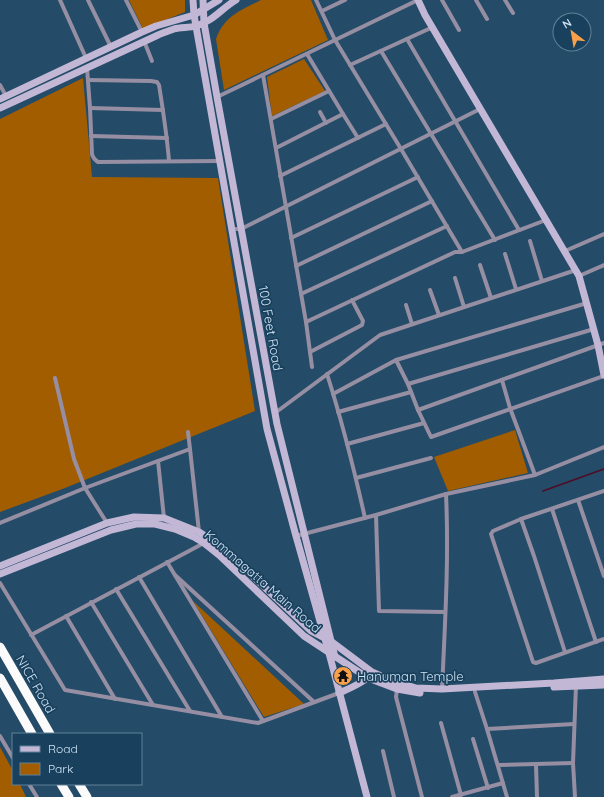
<svg xmlns="http://www.w3.org/2000/svg" width="604" height="797" font-family="Quicksand,sans-serif">
<style>
.green{fill:#a25d00}
.lines{fill:none;stroke-linecap:round;stroke-linejoin:round}
.stream{stroke:#500b26;stroke-width:1.5}
.street{stroke:#968fa3;stroke-width:4}
.secondary{stroke:#c3b7d6;stroke-width:7}
.highway{stroke:#fbfbfb;stroke-width:9}
.labels{text-anchor:middle;dominant-baseline:central;stroke-width:3.5;stroke-linejoin:round;paint-order:stroke}
.street-label{font-size:13px;fill:#cee3f5;stroke:#19405c}
.poi-label{font-size:13px;fill:#cee3f5;stroke:#19405c;text-anchor:start}
</style>
<rect width="100%" height="100%" fill="#244b67"/>
<!-- green -->
<g class="green">
<polygon points="129,0 185,0 185,12 143,29"/>
<path d="M261 0H311L328 40 224 90 216 39C224 16 241 10 261 0Z"/>
<polygon points="304,59 325,91 272,116 267,77"/>
<polygon points="83,78 92,177 218,178 255,411 65,488 0,512 0,119"/>
<polygon points="515,430 528,473 448,491 434,457"/>
<polygon points="193,601 304,704 264,717"/>
<polygon points="0,747 13,771 13,784 20,784 26,797 0,797"/>
</g>
<g class="lines">
<!-- stream -->
<polyline class="stream" points="543,491 604,469"/>
<!-- street -->
<g class="street">
<polyline points="60,0 86,58"/>
<polyline points="88,0 111,47"/>
<polyline points="126,0 142,32"/>
<polyline points="316,0 335,40 401,149 462,252"/>
<polyline points="442,0 459,30"/>
<polyline points="476,0 487,19"/>
<polyline points="505,0 513,13"/>
<polyline points="322,11 345,0"/>
<polyline points="407,39 519,230"/>
<polyline points="144,41 152,61"/>
<polyline points="381,51 495,240"/>
<polyline points="350,65 433,27"/>
<path d="M87 68 90 108 92 154C93 158 95 160 98 162L220 161"/>
<polyline points="263,75 306,322 312,367"/>
<path d="M88 80 151 81 157 82 159 85C163 110 167 136 169 161"/>
<polyline points="0,85 6,96"/>
<polyline points="217,97 418,0"/>
<polyline points="90,108 163,110"/>
<polyline points="320,112 326,123"/>
<polyline points="343,114 358,138"/>
<polyline points="271,119 329,91"/>
<polyline points="91,136 167,138"/>
<polyline points="276,148 343,114 307,54"/>
<polyline points="280,176 386,124"/>
<polyline points="232,229 241,229 480,109"/>
<polyline points="291,238 418,177"/>
<polyline points="530,241 542,281"/>
<polyline points="565,251 604,234"/>
<polyline points="505,254 516,289"/>
<polyline points="480,265 491,298"/>
<polyline points="296,266 432,201"/>
<polyline points="579,276 604,265"/>
<polyline points="455,278 464,307"/>
<polyline points="430,290 439,315"/>
<polyline points="301,294 447,226"/>
<polyline points="406,305 412,324"/>
<polyline points="306,322 455,252 462,252 546,220"/>
<polyline points="310,352 362,325 363,321 352,300"/>
<polyline points="396,360 408,384 418,410 431,437 604,376"/>
<path d="M327 374C342 421 354 469 365 518"/>
<polyline points="55,378 74,459 85,488 107,523"/>
<polyline points="502,380 510,408 535,475"/>
<polyline points="408,384 594,329"/>
<polyline points="333,394 396,360 587,303"/>
<polyline points="418,410 604,343"/>
<polyline points="338,412 411,392"/>
<polyline points="275,413 380,335 576,270"/>
<polyline points="188,432 190,449"/>
<polyline points="347,444 424,423"/>
<polyline points="158,461 164,518"/>
<polyline points="356,478 431,458"/>
<polyline points="604,491 521,519 493,531 491,534 533,662 536,663 604,639"/>
<polyline points="578,500 604,576"/>
<polyline points="552,509 596,642"/>
<polyline points="376,515 379,611 445,612"/>
<polyline points="521,519 534,556 565,652"/>
<polyline points="0,523 85,488 190,449 199,532 199,534"/>
<polyline points="296,536 376,515 446,494 535,475 604,447"/>
<polyline points="167,562 263,721"/>
<polyline points="175,575 314,702"/>
<polyline points="139,577 222,717"/>
<polyline points="0,583 65,690 258,723 339,693"/>
<polyline points="116,589 190,711"/>
<polyline points="91,602 153,705"/>
<polyline points="66,616 115,699"/>
<polyline points="31,635 204,543"/>
<polyline points="397,689 396,697 422,797"/>
<path d="M442 689C445 624 449 559 446 494"/>
<polyline points="475,692 487,729 507,797"/>
<polyline points="441,723 461,795"/>
<polyline points="487,729 574,724"/>
<polyline points="0,736 13,758"/>
<polyline points="473,739 488,788"/>
<polyline points="383,751 394,797"/>
<polyline points="536,764 537,797"/>
<polyline points="498,765 573,763"/>
<polyline points="29,784 37,797"/>
<polyline points="452,797 503,783"/>
<polyline points="575,797 573,763 576,685"/>
</g>
<!-- secondary -->
<g class="secondary">
<polyline points="193,0 194,15 209,100 267,429 296,536 329,653 367,797"/>
<polyline points="203,0 204,23 217,97 277,424 335,657"/>
<polyline points="418,0 425,15 579,276 598,345 604,375"/>
<polyline points="0,99 142,32 156,26 194,15 219,0"/>
<path d="M0 108 156 36C162 33 168 31 174 29 181 27 189 28 196 26 212 22 222 8 236 0"/>
<polyline points="0,566 107,523 134,517 164,518 199,532 223,548 311,631 332,642 372,672 390,680 416,688 442,689 554,683 604,679"/>
<polyline points="0,574 111,530 136,524 155,524 175,529 194,537 204,543 219,555 304,636 368,678 397,689 420,693"/>
<polyline points="554,687 604,685"/>
<path d="M339 693C348 689 364 683 370 675"/>
</g>
<!-- highway -->
<g class="highway">
<polyline points="0,647 50,734"/>
<polyline points="0,678 32,734"/>
<polyline points="61,784 69,797"/>
<polyline points="79,784 87,797"/>
</g>
</g>
<!-- icons -->
<defs>
<symbol id="temple-disc" viewBox="-11 -11 22 22"><circle r="9.5" fill="#f8a14a" stroke="#19405c"/><path d="M0-6L5-2H3V0L6.5 2.5H4V6H1.5V3h-3V6H-4V2.5H-6.5L-3 0V-2H-5Z" fill="#111"/></symbol>
</defs>
<g fill-rule="evenodd">
<use href="#temple-disc" x="332" y="665" width="22" height="22"/>
</g>
<g class="labels">
<!-- street labels -->
<g class="street-label">
<text transform="translate(271 328) rotate(80)">100 Feet Road</text>
<text transform="translate(263 581) rotate(41)">Kommagatta Main Road</text>
<text transform="translate(36 684) rotate(60)">NICE Road</text>
</g>
<!-- poi labels -->
<g class="poi-label">
<text x="357" y="676">Hanuman Temple</text>
</g>
</g>
<!-- legend -->
<rect x="12" y="733" width="130" height="52" fill="#19405c" stroke="#618199"/>
<rect x="20" y="746" width="20" height="6" fill="#c3b7d6" stroke="#618199"/>
<text x="48" y="753" font-size="12" fill="#cee3f5">Road</text>
<rect x="20" y="763" width="20" height="12" fill="#a25d00" stroke="#618199"/>
<text x="48" y="773" font-size="12" fill="#cee3f5">Park</text>
<!-- north arrow -->
<g transform="translate(572 32) rotate(329)"><circle r="19" fill="#19405c" stroke="#618199"/>
<path d="M0-3L7 15L0 10L-7 15Z" fill="#f8a14a"/>
<text y="-6" font-size="11" font-weight="bold" text-anchor="middle" fill="#cee3f5">N</text>
</g>
</svg>
